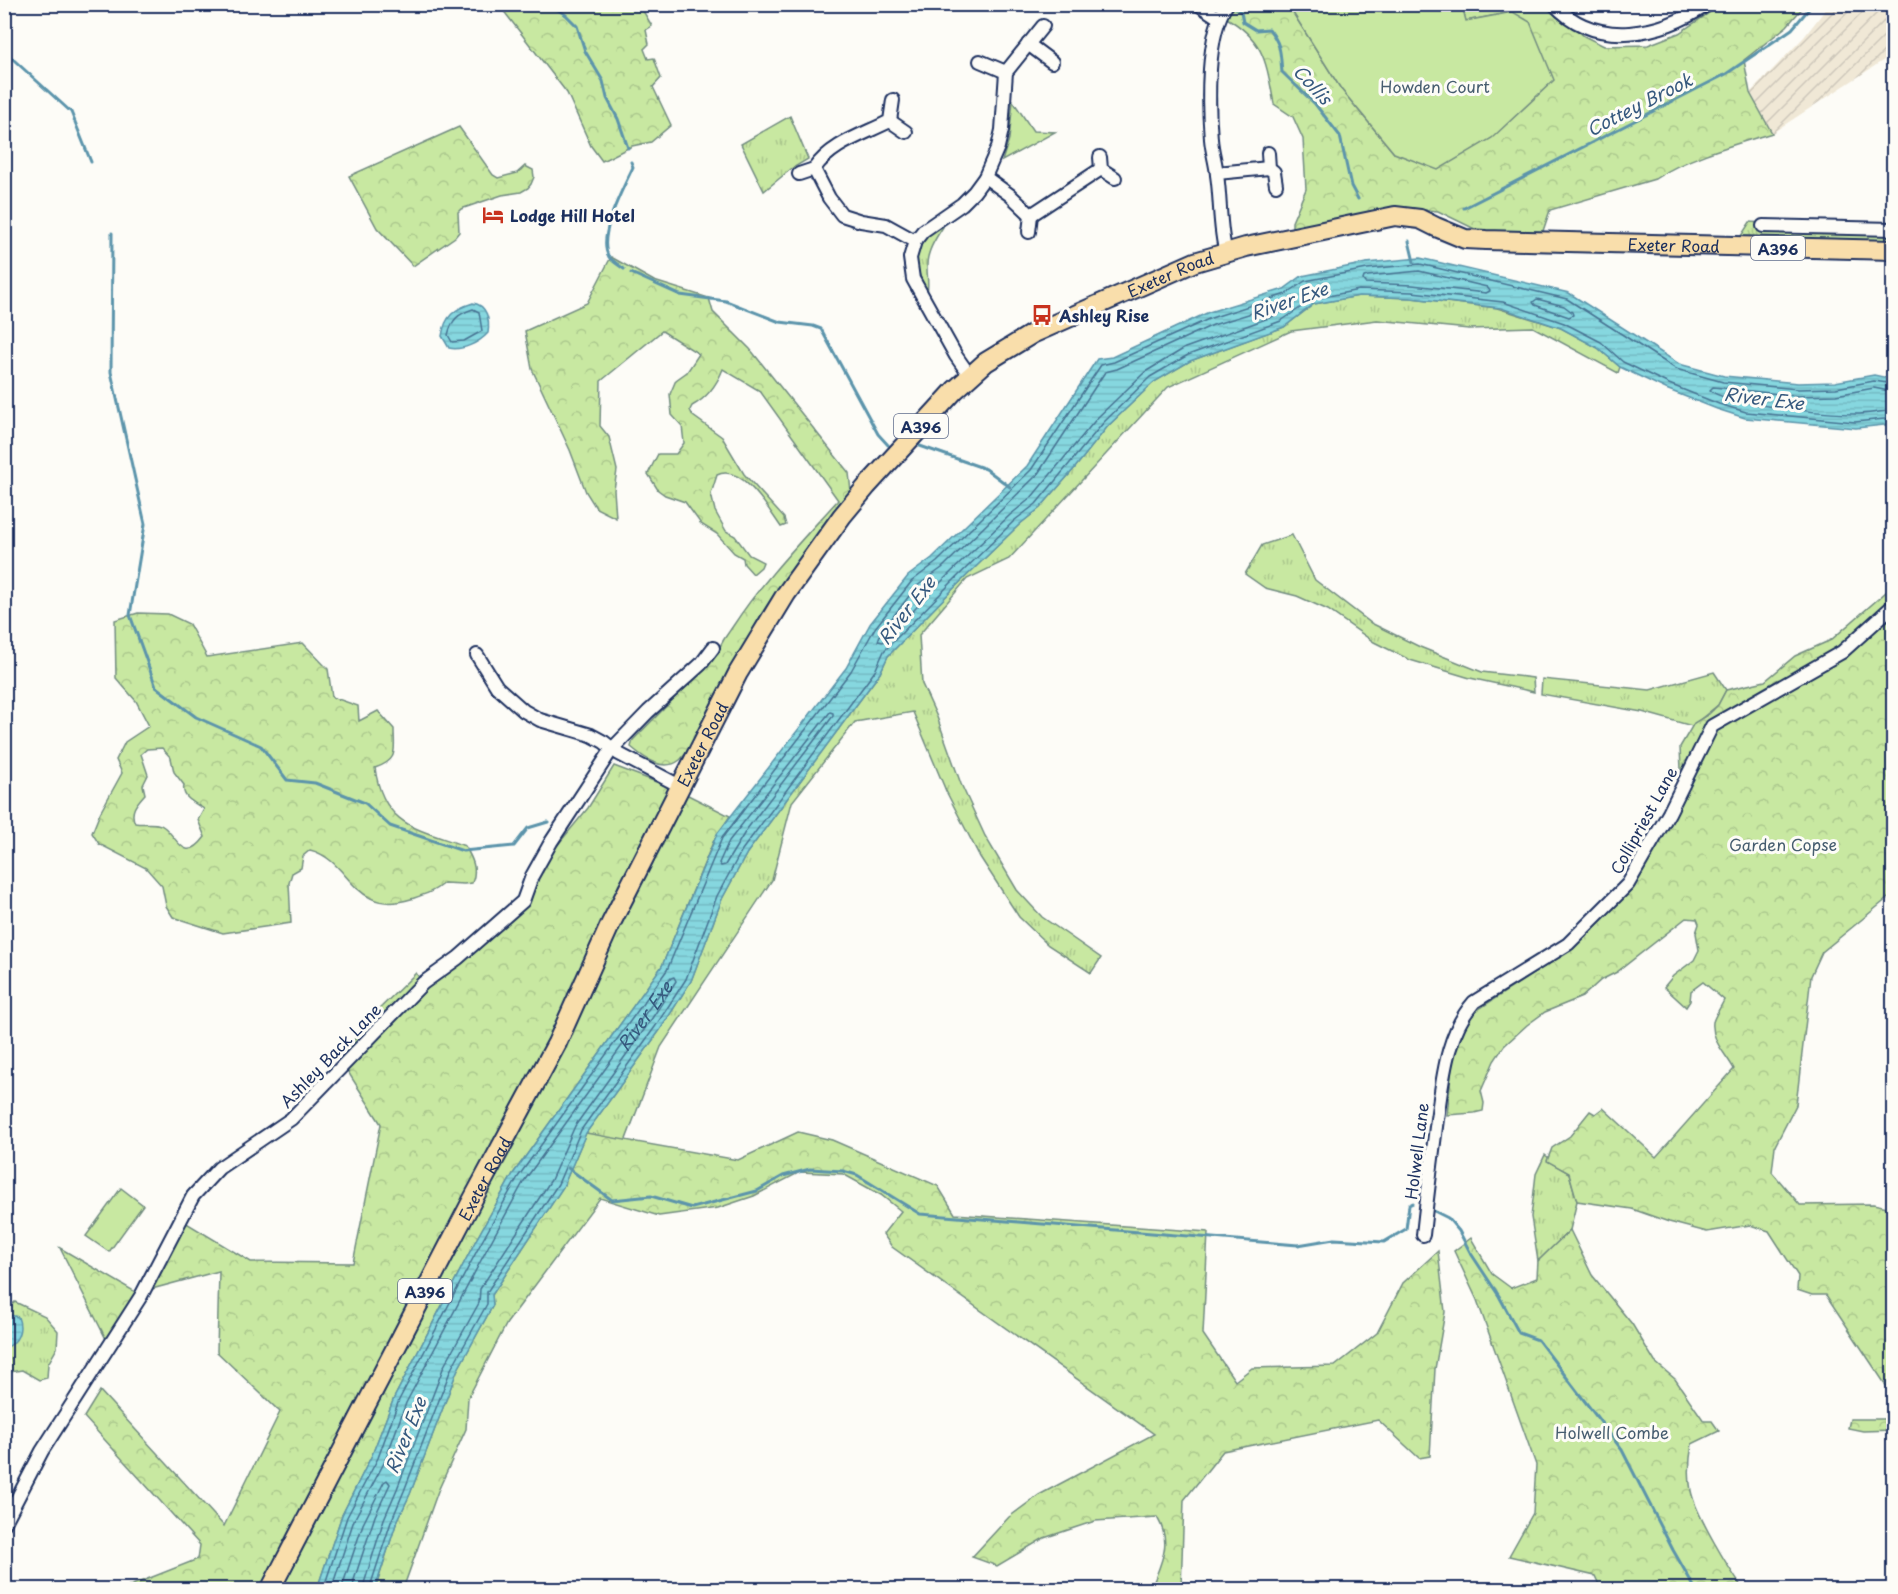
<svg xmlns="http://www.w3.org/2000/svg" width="1898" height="1594" font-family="'Playpen Sans',sans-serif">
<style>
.industrial{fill:url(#industrial-furrows)}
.grass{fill:url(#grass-tufts);stroke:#728c80;stroke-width:1.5}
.forest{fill:url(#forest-crowns);stroke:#728c80;stroke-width:1.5;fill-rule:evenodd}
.green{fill:#c8e8a1;stroke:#728c80;stroke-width:1.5}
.water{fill:url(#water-rules);stroke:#5b94ab;stroke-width:1.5}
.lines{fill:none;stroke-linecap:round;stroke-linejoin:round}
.shore{stroke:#467292;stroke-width:1.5}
.stream{stroke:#5b94ab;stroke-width:3}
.street-casing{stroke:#1b2f5e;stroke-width:16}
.primary-casing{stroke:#1b2f5e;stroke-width:22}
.street{stroke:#fdfcf7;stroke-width:12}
.primary{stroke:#f9deab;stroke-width:18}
.labels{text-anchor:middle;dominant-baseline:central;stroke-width:6;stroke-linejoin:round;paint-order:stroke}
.shield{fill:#fdfcf7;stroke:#5f6c8c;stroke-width:1.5}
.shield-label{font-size:15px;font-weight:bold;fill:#1b2f5e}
.park-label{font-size:16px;fill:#465d6f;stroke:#fdfcf7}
.poi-label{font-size:16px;font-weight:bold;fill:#1b2f5e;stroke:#fdfcf7;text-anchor:start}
.street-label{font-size:16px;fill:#1b2f5e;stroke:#fdfcf7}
.water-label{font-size:18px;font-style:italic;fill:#36597e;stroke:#fdfcf7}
</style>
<defs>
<pattern id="industrial-furrows" width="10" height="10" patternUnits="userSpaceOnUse" patternTransform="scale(1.5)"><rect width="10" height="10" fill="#f0e8d6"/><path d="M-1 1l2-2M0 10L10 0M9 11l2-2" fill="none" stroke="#cdc7ba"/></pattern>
<pattern id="grass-tufts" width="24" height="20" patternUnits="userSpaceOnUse" patternTransform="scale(1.5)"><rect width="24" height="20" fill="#c8e8a1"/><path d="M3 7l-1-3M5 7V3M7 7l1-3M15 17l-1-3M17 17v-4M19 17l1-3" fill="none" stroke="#abc78d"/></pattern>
<pattern id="forest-crowns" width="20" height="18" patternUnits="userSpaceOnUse" patternTransform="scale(1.5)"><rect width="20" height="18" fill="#c8e8a1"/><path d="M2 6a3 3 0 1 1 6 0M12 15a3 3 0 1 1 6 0" fill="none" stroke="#abc78d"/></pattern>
<pattern id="water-rules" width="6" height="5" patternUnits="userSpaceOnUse" patternTransform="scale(1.5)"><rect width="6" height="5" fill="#86d7df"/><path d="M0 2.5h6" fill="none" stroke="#73b9c2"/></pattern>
</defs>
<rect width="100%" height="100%" fill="#fdfcf7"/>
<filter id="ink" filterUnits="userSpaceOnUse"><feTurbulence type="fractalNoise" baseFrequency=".0167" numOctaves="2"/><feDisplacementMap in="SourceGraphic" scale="12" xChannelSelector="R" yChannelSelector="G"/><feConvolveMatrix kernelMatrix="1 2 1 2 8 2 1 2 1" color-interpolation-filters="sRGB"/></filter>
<g filter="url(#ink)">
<!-- industrial -->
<polygon class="industrial" points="1829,5 1893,5 1893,54 1772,133 1750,93 1804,37"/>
<!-- grass -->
<g class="grass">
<polygon points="790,116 808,159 791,169 764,191 741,144"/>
<polygon points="1750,222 1893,233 1893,245 1739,239"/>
<path d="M943 224V227C935 239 926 253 927 268 927 277 929 285 927 293 911 261 912 245 943 224Z"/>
<polygon points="1359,296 1411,298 1497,308 1561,328 1598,348 1620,367 1618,373 1533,327 1469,329 1377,320 1291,331 1168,387 1009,559 967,579 919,635 922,684 937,717 961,784 985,836 1017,890 1042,917 1101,958 1091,973 1048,945 1019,917 980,857 946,791 913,712 855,722 792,802 772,880 661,1047 625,1142 586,1133 660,1030 691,981 722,899 747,853 880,673 888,656 954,588 1020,524 1040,508 1074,469 1108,426 1154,382 1190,361 1284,327 1314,304"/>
<polygon points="1292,535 1315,580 1371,623 1420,647 1482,672 1533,678 1534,692 1470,678 1410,660 1374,642 1328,610 1297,596 1265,588 1245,574 1262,545"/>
<polygon points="1714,672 1726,690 1718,705 1692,726 1642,712 1541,694 1542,679 1650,690"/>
<polygon points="1545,1155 1549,1158 1548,1161 1569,1173 1577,1201 1570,1230 1538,1261 1531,1217 1536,1174"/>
<polygon points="15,1302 45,1316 58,1331 57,1348 48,1364 47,1378 39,1380 22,1370 10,1372 5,1367 4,1312"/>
</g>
<!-- forest -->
<g class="forest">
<polygon points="635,4 642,9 652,26 646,30 649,44 644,49 648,59 654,58 661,78 653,87 671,125 651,142 632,146 602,161 591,146 567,93 499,5"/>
<path d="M1237 5H1288L1341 89 1394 153 1513 12 1465 21 1462 5H1549L1584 36 1604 46 1648 45 1679 33 1721 5H1805L1787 26 1744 60 1750 93 1772 133C1736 144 1685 158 1655 179L1550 210 1542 234 1487 235 1438 211 1401 208 1292 231V222L1306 189 1303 139 1293 117 1274 104C1266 62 1265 40 1225 17Z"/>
<polygon points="459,127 493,175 498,178 517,173 525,166 533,170 534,177 531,184 528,188 521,192 502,195 461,209 458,212 459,232 455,237 413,266 377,228 349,176"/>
<path d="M611 257 654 281 709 298 713 312 750 349 849 473 851 492 781 584 762 613 692 743C689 748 685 756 680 760 663 773 644 758 631 747L633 740 718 654C719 644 727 635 733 626 763 580 802 540 838 500L760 391 723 369C717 384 707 398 692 406L690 410 693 416 722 437 744 474 784 518 786 525 781 527C769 510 742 463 717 475L711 494 715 511 726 531 735 536 749 555 763 562 761 567 753 574 744 564 743 558 734 553 717 534 701 524 685 502 665 495 658 490 648 474 658 454H676L684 443 682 426 672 415 670 394 676 380 687 372 699 354 662 331 601 381 600 426 609 437 617 470 614 490 616 518 596 508 586 492 570 450 532 369 525 331 587 303Z"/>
<path d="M1893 586V894L1822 952 1811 976 1796 1105 1775 1146 1772 1172 1800 1205 1873 1204 1893 1208V1396L1826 1295H1812L1797 1290 1798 1276 1769 1231 1750 1225 1707 1232 1669 1222 1632 1209 1577 1201 1569 1173 1547 1161 1552 1148 1570 1136 1590 1111 1595 1114 1603 1108 1656 1157 1734 1069C1726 1054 1711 1041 1713 1022 1715 1015 1721 1007 1724 1000L1703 982 1691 991 1690 1001 1686 1007 1664 987 1673 976 1694 960 1699 950 1696 933 1699 924 1697 919 1686 918 1617 972 1601 980 1582 997 1545 1012 1527 1025 1504 1046 1494 1061 1481 1091 1484 1103 1483 1111 1474 1113 1447 1115 1452 1065 1461 1034 1471 1014 1573 948 1627 894 1694 778 1681 769 1680 747 1694 723 1709 714 1718 705 1726 690 1765 681 1795 656 1831 640Z"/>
<path d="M138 613 168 614 189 624 207 657 303 643 328 669 332 697 358 706 359 721 378 711 394 729C394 751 399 760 375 768 383 827 419 829 465 846 472 858 478 869 472 883L464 884 444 883C433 892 426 894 411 899 352 917 351 860 310 850L303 856 301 868 292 873 289 883 291 923 223 933 173 917 166 906 162 886 146 868 99 844 92 833 100 813 122 773 116 760 125 742 149 726 136 701 116 678 115 620ZM162 748 171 758 174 772 184 785C181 798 195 803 204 809L198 820 205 837C184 865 178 838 164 827 157 821 144 825 135 823 129 811 137 803 145 794L143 785 148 775 141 754 147 749Z"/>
<polygon points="614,766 680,791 730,816 713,842 662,966 513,1174 476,1240 394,1398 372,1455 342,1515 317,1589 122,1589 198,1559 200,1545 84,1417 100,1391 224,1526 280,1412 217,1352 219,1271 137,1293 107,1341 60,1248 137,1293 180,1219 251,1262 353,1263 381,1124 343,1064 341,1057 371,1017 416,973 422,982 523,902 532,876 588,808"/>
<path d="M798 1132 832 1140 938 1186 955 1214 1208 1232 1203 1334 1235 1381 1252 1368 1335 1366 1377 1333 1403 1283 1438 1251 1445 1312 1435 1369 1430 1456 1419 1458 1378 1420 1223 1451 1184 1500 1181 1589H1151C1161 1562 1173 1544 1157 1517L1095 1521 1044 1538 997 1566 972 1557 1009 1517 1039 1495 1154 1434 892 1247 883 1234 901 1211 881 1195 843 1174 800 1172 754 1196 718 1208 659 1216 600 1198 507 1323 468 1398 466 1429 438 1491 403 1589 375 1590 396 1524 410 1494 457 1371 493 1305 492 1295 563 1187 586 1133 738 1160Z"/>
<path d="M1570 1230 1592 1275 1632 1324 1655 1362 1675 1379 1704 1421H1712L1719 1431 1692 1444C1689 1460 1688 1475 1691 1491 1696 1515 1728 1567 1743 1589H1601L1595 1576 1509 1556 1533 1513 1536 1465 1477 1300 1454 1251 1471 1238 1492 1274 1511 1288 1537 1278 1538 1261Z"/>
<polygon points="1893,1416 1893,1430 1863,1431 1848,1428 1850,1419 1886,1419"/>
</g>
<!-- green -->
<g class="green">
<polygon points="1288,5 1462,5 1466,21 1513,12 1530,22 1554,80 1492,138 1438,170 1394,153 1341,89"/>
<polygon points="1013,101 1033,131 1055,132 1002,161 1009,139"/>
<polygon points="121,1188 143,1205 109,1252 86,1236"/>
</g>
<!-- water -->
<g class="water">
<polygon points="1420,258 1569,293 1679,364 1724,376 1798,383 1835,382 1874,375 1893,379 1893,424 1856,428 1745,418 1717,409 1666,389 1620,367 1598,348 1561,328 1501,308 1411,298 1359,296 1314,304 1284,327 1190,361 1154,382 1108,426 1074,469 1040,508 1020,524 954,588 888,656 880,673 747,853 722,899 691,981 660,1030 586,1133 563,1187 492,1295 493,1305 457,1371 410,1494 396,1524 375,1589 317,1589 342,1515 372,1455 394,1398 476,1240 513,1174 662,966 717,834 846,668 870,624 908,576 932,558 1027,466 1097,359 1112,357 1209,312 1284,289 1302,276 1366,263"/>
<path d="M473 303C487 305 490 320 488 333 479 343 462 351 449 348L442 336C445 316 454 309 473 303Z"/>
<path d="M10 1315 18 1317C23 1330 18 1343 5 1348V1321Z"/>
</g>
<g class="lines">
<!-- shore -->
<g class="shore">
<polygon points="1419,271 1487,287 1490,291 1486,293 1412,285 1365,283 1363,280 1364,277 1368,276"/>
<polygon points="1537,299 1564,306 1572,312 1573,315 1569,317 1535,305 1533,302"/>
<polygon points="1284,303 1287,304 1287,307 1277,315 1185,348 1145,372 1098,417 1031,498 1010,515 945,578 883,642 878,641 881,632 917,586 942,568 1037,475 1105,372 1117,369 1213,325"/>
<path d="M473 309 479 312 482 331 464 341 452 342 448 335C452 319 458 314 473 309Z"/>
<path d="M1894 392 1874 388 1836 395 1798 396 1713 387 1710 390C1724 405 1831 414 1856 414 1869 414 1881 411 1894 411"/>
<polygon points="830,712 833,713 833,716 747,829 725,865 721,866 719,863 729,841"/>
<polyline points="323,1590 347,1517 378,1458 399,1400 481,1243 518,1177 667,970 722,838 851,671 875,628 912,581 937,562 1031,470 1101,365 1114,362 1211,318 1286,294 1305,281 1367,269 1420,264 1567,299 1676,369 1723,382 1798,389 1836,388 1874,381 1894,384"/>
<path id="s1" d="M331 1590 354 1520 385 1461 406 1403 488 1247 524 1181 671 978 674 977 676 981 649 1023 575 1126 551 1180 480 1289 479 1303 444 1366 397 1489 384 1519 362 1590"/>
<polyline points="341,1590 363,1524 384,1482 387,1480 390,1484 375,1516 354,1580 353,1590"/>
<polyline points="369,1590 391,1522 404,1491 451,1369 487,1304 487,1292 558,1184 581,1130 655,1027 686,979 717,896 742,850 875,671 884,651 950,584 1015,520 1036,504 1104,422 1150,377 1188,355 1281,321 1313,299 1359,290 1412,292 1503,302 1564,323 1601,342 1623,362 1669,384 1719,404 1746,412 1855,422 1894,418"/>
</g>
<!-- stream -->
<g class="stream">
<polyline points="549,4 566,15 577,26 585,51 603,81 607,98 618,119 628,148"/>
<path d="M1236 8 1241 12 1243 22 1256 30 1269 29C1282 46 1280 53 1282 72L1315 104 1340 136 1351 186 1358 199"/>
<polyline points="4,51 71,112 91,162"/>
<polyline points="1464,208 1726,74 1792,29 1813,4"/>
<polyline points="112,233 111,372 145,524 130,615 156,687 196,717 261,746 287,780 315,783 365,803 390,826 463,851 514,846 528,828 548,822"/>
<polyline points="1409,241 1414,262"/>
<path d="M624 269C620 266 612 261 609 257 596 237 624 187 633 167L631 162"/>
<polyline points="631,273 680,295 726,301 780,322 813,326 821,329 878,434 888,445"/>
<polyline points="920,446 986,469 1010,487"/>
<polyline points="568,1168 612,1200 651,1196 692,1208 757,1191 783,1176 810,1169 843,1171 857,1175 920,1214 1298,1245 1334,1239 1384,1242 1406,1229 1409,1205 1413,1203"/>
<polyline points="1434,1211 1448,1218 1459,1231 1470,1252 1499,1296 1519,1333 1538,1340 1622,1450 1673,1550 1696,1590"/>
</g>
<defs>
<g id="street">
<polyline points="1198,4 1219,18"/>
<path d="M1554 4C1596 50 1662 35 1708 4"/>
<polyline points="1028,44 1052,62"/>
<polyline points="980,61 1006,72"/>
<polyline points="890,121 906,132"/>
<polyline points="1268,153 1269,168 1274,172 1276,185"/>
<polyline points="1100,157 1101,169 1115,178"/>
<path d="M814 169C832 143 863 135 890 121L893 100"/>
<polyline points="1217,173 1269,168"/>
<polyline points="799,174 814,169 829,198 842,215 861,221 886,225 915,241"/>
<polyline points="985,177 1010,195 1031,215 1101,169"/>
<polyline points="1763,226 1894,229"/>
<polyline points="1029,232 1031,215"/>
<path d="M1226 253C1219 228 1221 201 1217 175 1216 163 1212 152 1211 139 1208 103 1206 34 1227 4"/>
<polyline points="970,376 956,356 913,279 910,258 915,241 923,231 962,204 974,192 985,177 998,147 1002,130 1006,72 1043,26"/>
<polyline points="477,655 497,687 524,711 540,720 591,735 604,742 619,754 680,786"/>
<path d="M1423 1235C1427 1196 1432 1158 1437 1119 1443 1079 1446 1034 1474 1002L1568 944 1628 884 1669 813 1712 726 1842 652 1894 605"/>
<polyline points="4,1524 42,1451 141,1296 193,1196 219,1168 291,1119 423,983 458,958 523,901 532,876 551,842 612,749 648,712 701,664 713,648"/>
</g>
<g id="primary">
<path id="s2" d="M270 1590 473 1199 557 1043 611 923 738 673 786 594 842 516 867 486 955 390 986 362 1032 334 1195 262 1246 247 1395 216 1420 219 1436 227 1465 239 1486 240 1894 250"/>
</g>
</defs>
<!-- street casing -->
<use href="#street" class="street-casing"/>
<!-- primary casing -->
<use href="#primary" class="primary-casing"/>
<!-- street -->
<use href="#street" class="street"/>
<!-- primary -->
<use href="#primary" class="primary"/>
</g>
</g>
<!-- icons -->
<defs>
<symbol id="hotel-bare" viewBox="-9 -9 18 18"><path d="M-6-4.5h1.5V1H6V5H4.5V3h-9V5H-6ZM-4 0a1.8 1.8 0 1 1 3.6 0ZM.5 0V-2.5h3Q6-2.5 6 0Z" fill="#c8321e" stroke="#fdfcf7" stroke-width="2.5" paint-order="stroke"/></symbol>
<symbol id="bus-bare" viewBox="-9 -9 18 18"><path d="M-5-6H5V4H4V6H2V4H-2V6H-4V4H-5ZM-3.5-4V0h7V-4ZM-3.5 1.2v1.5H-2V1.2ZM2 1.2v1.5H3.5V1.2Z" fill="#c8321e" stroke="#fdfcf7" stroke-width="2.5" paint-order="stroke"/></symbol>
</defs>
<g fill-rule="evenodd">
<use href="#hotel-bare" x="478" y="200" width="30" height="30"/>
<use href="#bus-bare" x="1027" y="300" width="30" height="30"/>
</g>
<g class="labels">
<!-- shield labels -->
<g class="shield">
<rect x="1751" y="236" width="54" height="24" rx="4.5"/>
<rect x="894" y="414" width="54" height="24" rx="4.5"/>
<rect x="398" y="1279" width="54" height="24" rx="4.5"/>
</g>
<g class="shield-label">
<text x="1778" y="248">A396</text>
<text x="921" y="426">A396</text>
<text x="425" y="1291">A396</text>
</g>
<!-- park labels -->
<g class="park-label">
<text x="1435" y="86">Howden Court</text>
<text x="1783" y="844">Garden Copse</text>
<text x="1612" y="1432">Holwell Combe</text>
</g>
<!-- poi labels -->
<g class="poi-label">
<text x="510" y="215">Lodge Hill Hotel</text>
<text x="1059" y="315">Ashley Rise</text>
</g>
<!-- street labels -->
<g class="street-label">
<text stroke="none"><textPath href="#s2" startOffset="2150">Exeter Road</textPath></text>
<text stroke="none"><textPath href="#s2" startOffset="1634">Exeter Road</textPath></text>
<text stroke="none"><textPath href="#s2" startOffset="950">Exeter Road</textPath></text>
<text transform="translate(1643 820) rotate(-61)">Collipriest Lane</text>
<text transform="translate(330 1055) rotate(-46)">Ashley Back Lane</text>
<text transform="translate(1416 1151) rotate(-83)">Holwell Lane</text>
<text stroke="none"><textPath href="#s2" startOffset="464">Exeter Road</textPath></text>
</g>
<!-- water labels -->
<g class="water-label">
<text transform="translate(1313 84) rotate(47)">Collis</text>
<text transform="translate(1639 104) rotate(-27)">Cottey Brook</text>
<text transform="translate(1289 300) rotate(-19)">River Exe</text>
<text transform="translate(1764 398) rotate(7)">River Exe</text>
<text transform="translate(906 610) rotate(-52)">River Exe</text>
<text stroke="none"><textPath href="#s1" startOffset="658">River Exe</textPath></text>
<text transform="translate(405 1435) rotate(-68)">River Exe</text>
</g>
</g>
<!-- margin -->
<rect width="1898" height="1594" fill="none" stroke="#fdfcf7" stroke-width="24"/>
<rect x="12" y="12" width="1874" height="1570" fill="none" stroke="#1b2f5e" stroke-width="2" filter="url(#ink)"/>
</svg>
